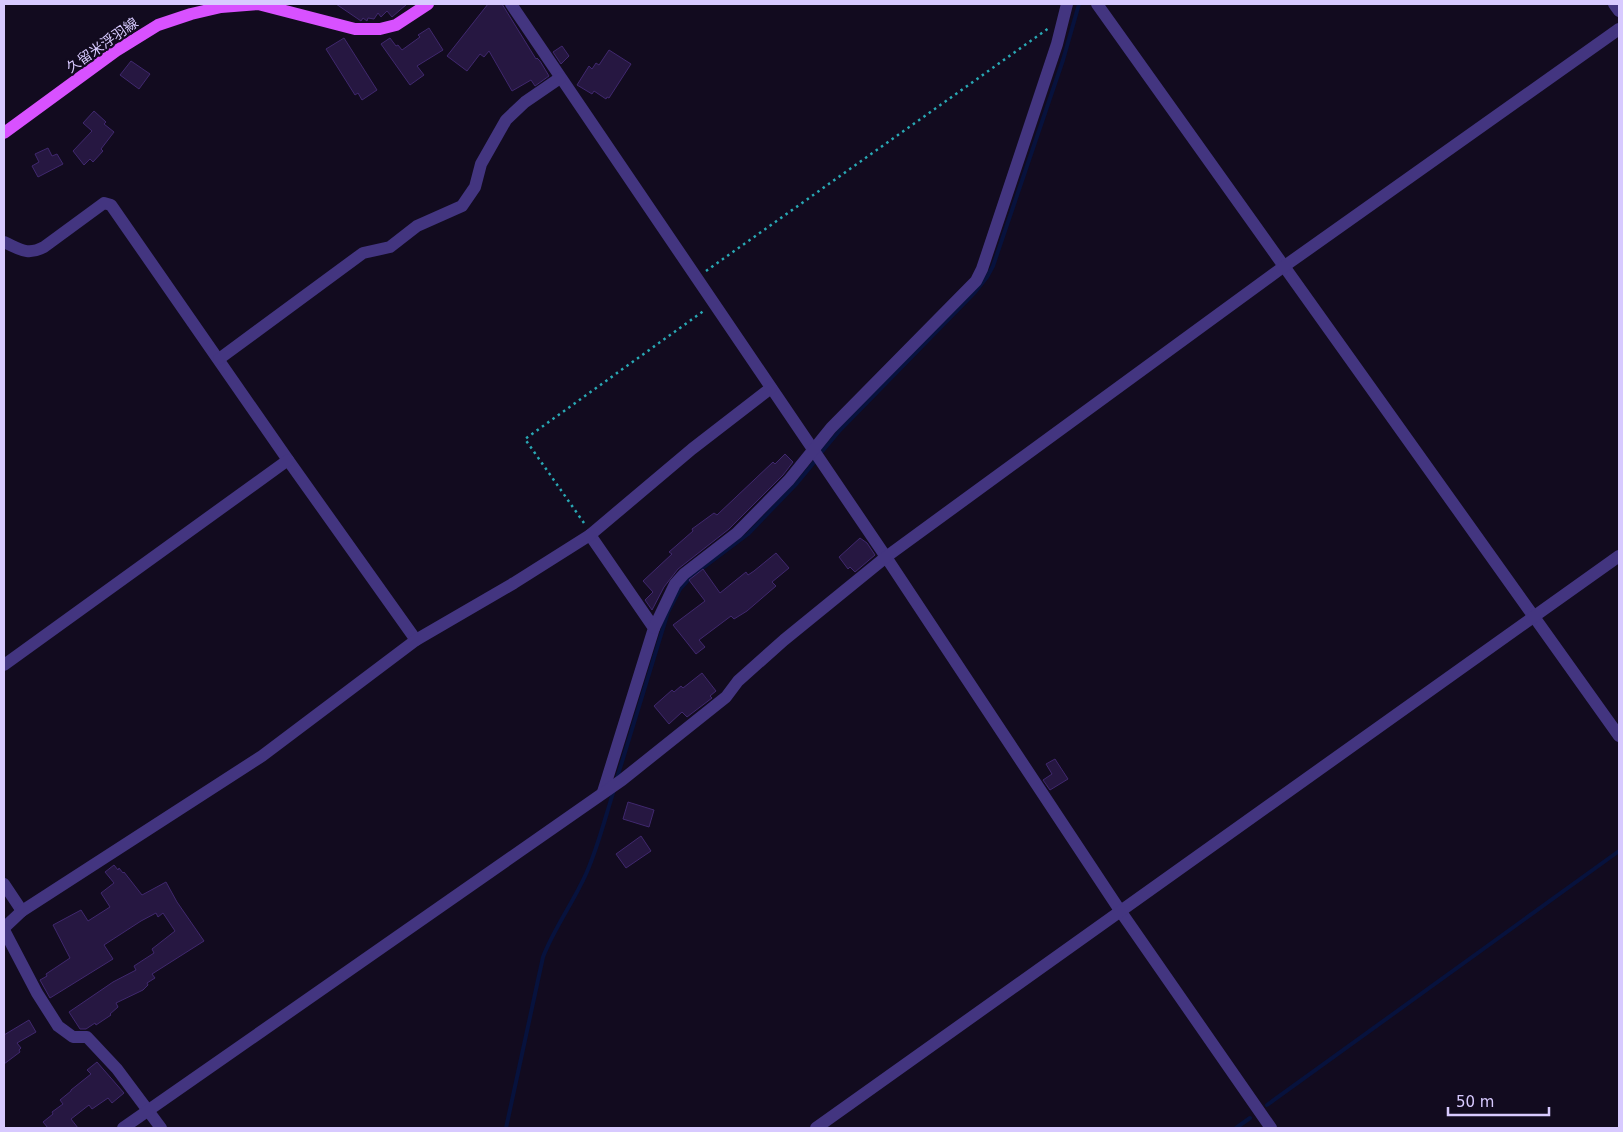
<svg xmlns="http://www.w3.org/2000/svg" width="1623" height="1132" font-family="'DejaVu Sans','Noto Sans JP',sans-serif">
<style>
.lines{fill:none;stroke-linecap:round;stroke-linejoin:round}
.stream{stroke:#07123d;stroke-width:4}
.building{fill:#261741;stroke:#40286e}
.path{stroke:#29a8b4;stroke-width:2.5;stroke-dasharray:2.5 4;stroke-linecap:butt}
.minor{stroke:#433580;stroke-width:12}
.major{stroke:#d851ff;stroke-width:12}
.labels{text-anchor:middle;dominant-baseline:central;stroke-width:4.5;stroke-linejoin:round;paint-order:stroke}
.street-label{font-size:14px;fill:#d8caff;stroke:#120b1f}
</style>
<rect width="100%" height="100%" fill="#120b1f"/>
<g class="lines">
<!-- stream -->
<g class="stream">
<polyline points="820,454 840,430 975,292 987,277 993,266 1063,60 1079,4"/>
<polyline points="617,778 668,612 680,589 692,576 748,534 797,483 816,460"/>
<polyline points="1267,1105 1619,851"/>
<path d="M506 1128 543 957C554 928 573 903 586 874 598 847 605 818 614 790"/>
<polyline points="1236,1128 1250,1118"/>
</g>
</g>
<!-- building -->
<g class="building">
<polygon points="336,4 407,4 392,17 387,11 381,17 378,13 374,19 368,18 367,21 363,18 361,21"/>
<polygon points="488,4 502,4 536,59 537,58 540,61 549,76 535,86 531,80 512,91 489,51 484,57 480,54 467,71 447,56"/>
<polygon points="429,28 443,50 417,66 424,75 410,85 381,44 390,38 396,46 398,45 402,50 420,37 418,35"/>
<polygon points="344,38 377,90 362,100 358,93 355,95 326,49"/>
<polygon points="562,46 569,56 561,64 553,52"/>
<polygon points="609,50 631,64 609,98 607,97 606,99 594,91 592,94 577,85 589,66 592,69 596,63 599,65"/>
<polygon points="131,61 150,74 139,89 120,75"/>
<polygon points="94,111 106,122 104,124 114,132 101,149 103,151 93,162 90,159 84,165 73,151 92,131 83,123"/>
<polygon points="48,148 52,156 57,154 63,164 38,177 32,166 39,162 35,154"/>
<polygon points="785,454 793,462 783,475 729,529 678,569 664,587 652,610 645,600 653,592 643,581 672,554 669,552 693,531 692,529 714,513 717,515 773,462 775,464"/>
<polygon points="860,538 867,543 875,555 855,572 850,567 848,569 839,557"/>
<polygon points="776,553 789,568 772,582 776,586 747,611 734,619 731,616 699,640 705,647 696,654 673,625 705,601 689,580 703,569 720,593 746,572 748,575 754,571"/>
<polygon points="702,673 716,691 710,696 712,698 687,717 682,712 669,724 654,706 672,690 674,692 681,686 683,688"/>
<polygon points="1055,759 1068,779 1050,790 1043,780 1052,774 1046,764"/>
<polygon points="628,802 654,810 649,827 623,819"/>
<polygon points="641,836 651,851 626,868 616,854"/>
<polygon points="114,865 118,870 119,868 123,873 124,872 142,895 166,882 177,902 204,941 152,974 155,978 147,983 148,985 143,990 116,1003 118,1007 110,1014 111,1015 96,1025 95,1023 86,1029 80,1029 69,1012 113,982 136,970 134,966 154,953 152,949 175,931 163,913 158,917 156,913 141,921 104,945 113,959 50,998 40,980 47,976 46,974 70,958 53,925 81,910 88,921 110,907 101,893 114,883 105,872"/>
<polygon points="29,1020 36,1032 17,1043 21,1048 19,1050 20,1052 4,1064 4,1035"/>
<polygon points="97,1062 124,1093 112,1103 108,1098 92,1109 89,1105 71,1119 78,1128 48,1128 43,1122 53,1114 52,1112 63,1104 60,1100 71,1091 71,1090 91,1074 87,1070"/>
</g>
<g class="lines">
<!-- path -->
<g class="path">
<polyline points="706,271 1049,28"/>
<polyline points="584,523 525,439 705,310"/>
</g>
<!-- minor -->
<g class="minor">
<polyline points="511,4 886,557 1121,912 1271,1128"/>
<polyline points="1097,4 1619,736"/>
<polyline points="1614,4 1619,11"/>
<path d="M4 242C20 249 27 256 44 247L104 203 111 205 288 460 416 640"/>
<polyline points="219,359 363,253 390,247 417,226 462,206 475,187 481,164 506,120 525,102 560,78"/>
<polyline points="590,535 654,628 603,792"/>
<polyline points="654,628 675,584 684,574 737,533 789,480 831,428 976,281 982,269 1057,44 1067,4"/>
<polyline points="4,665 288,460"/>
<polyline points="4,884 22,911"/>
<polyline points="4,928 22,911 262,756 416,640 514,583 590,535 692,449 771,388"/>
<polyline points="4,930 37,993 58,1026 73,1037 87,1037 117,1069 161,1128"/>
<polyline points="123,1128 622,780 726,697 738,681 784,640 886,557 1279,270 1619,29"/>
<polyline points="816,1128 1619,556"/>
</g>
<!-- major -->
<polyline class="major" points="4,133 116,51 158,25 191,14 221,7 258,4 355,29 380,29 396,25 428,4"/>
</g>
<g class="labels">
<!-- street labels -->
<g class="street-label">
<text transform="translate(102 45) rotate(-35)">久留米浮羽線</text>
</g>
</g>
<!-- border -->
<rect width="1623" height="1132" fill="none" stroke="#d8caff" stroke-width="10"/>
<!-- scale -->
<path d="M1448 1107v8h101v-8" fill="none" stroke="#d8caff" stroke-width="2.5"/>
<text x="1456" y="1107" font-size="15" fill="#d8caff" stroke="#120b1f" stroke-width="4" paint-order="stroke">50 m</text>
</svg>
